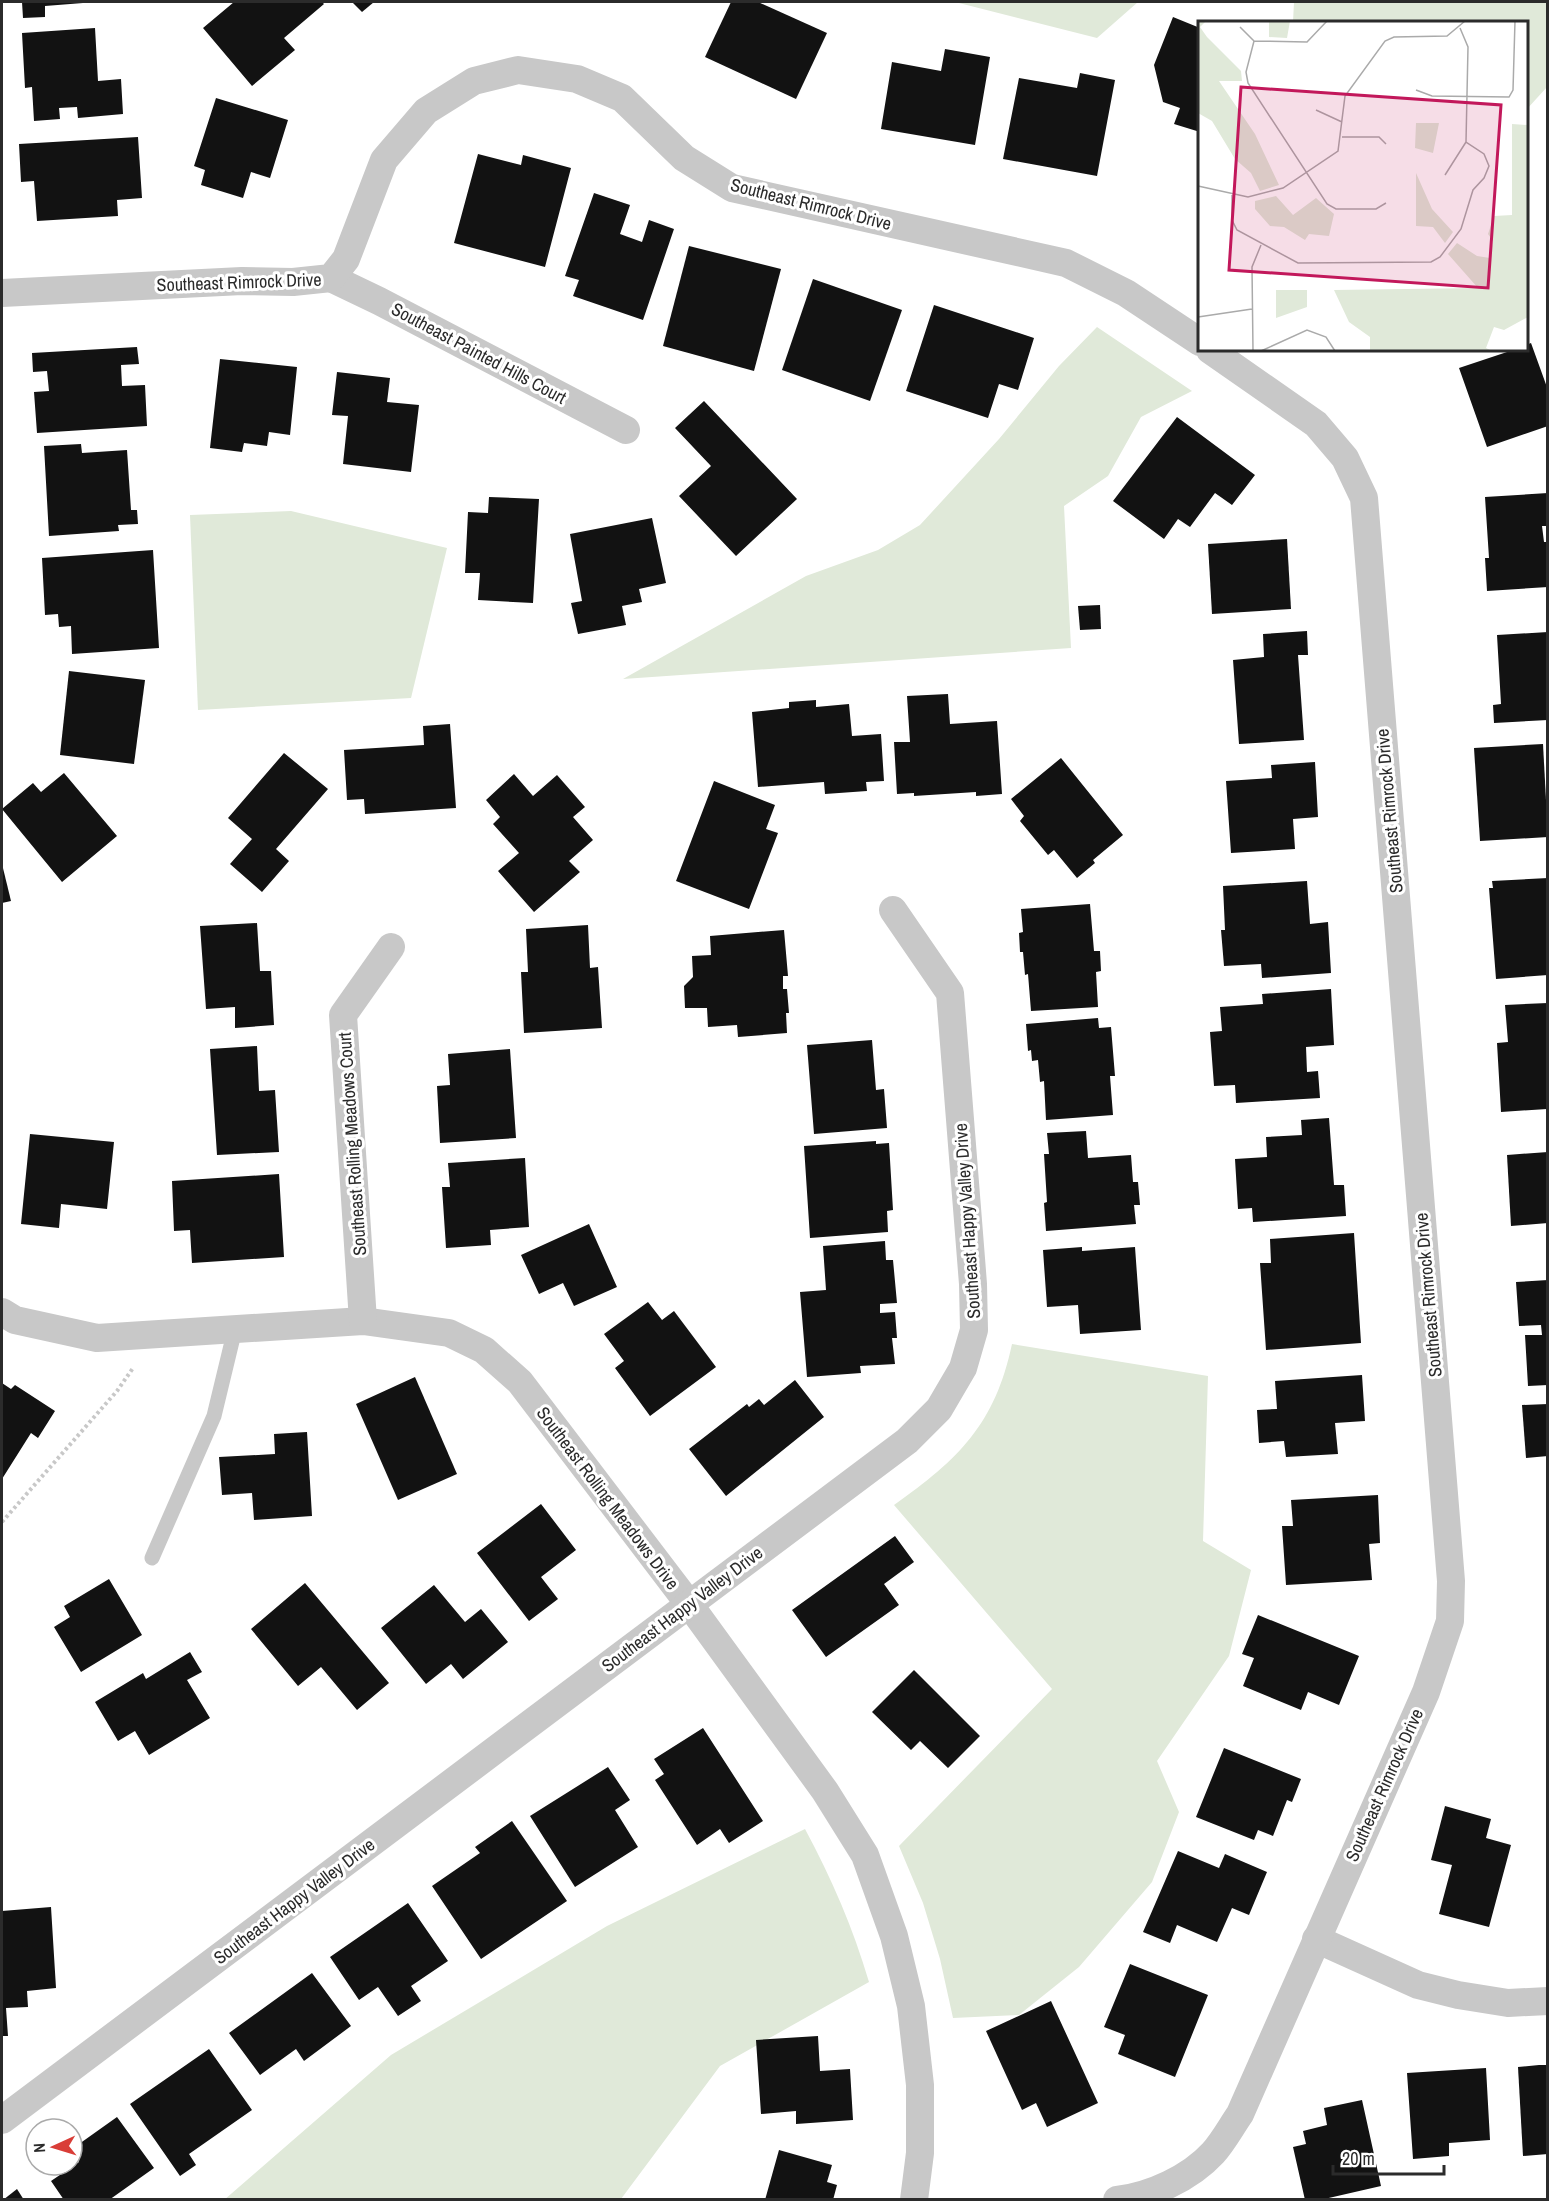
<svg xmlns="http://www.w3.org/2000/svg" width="1549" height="2201" font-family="'Archivo Narrow',sans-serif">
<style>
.green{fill:#e0e9d9}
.building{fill:#121212}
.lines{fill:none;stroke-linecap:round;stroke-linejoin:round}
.path{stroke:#c8c8c8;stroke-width:4;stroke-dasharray:3 3;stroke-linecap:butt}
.service{stroke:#c8c8c8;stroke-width:15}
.minor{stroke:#c8c8c8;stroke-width:28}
.labels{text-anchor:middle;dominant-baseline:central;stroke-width:6;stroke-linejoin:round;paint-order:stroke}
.street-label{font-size:18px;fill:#2b2b2b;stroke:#fff}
.inset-road{fill:none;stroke:#aaa;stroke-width:1.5}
.view{fill:#c2185b;fill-opacity:0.15;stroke:#c2185b;stroke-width:3}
.inset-edge{fill:none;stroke:#2b2b2b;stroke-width:3}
</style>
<rect width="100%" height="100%" fill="#fff"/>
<!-- green -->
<g class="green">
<polygon points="955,2 1138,2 1097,38"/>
<polygon points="1292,2 1547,2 1547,87 1527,109 1526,22 1293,22 1294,2"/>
<polygon points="1097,327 1192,391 1141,417 1108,476 1064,506 1071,648 623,679 806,576 878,550 920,525 999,439 1059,366"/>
<polygon points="291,511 447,548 411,698 198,710 190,515"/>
<path d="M1012 1344 1208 1376 1203 1541 1251 1570 1229 1656 1157 1761 1179 1812 1152 1882 1079 1967 1019 2015 953 2018 940 1959 923 1903 899 1846 1052 1689 894 1505C959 1459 995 1424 1012 1344Z"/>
<path d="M805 1829C832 1879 853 1928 869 1982L720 2066 621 2199 224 2200 391 2055 607 1926Z"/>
</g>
<!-- building -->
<g class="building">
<polygon points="22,2 83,2 83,3 45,6 45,17 23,18"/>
<polygon points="234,2 322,2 324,4 284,38 295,50 252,86 203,28"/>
<polygon points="352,2 374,2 362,12"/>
<polygon points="731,2 758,2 827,33 796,99 705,57"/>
<polygon points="1173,17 1200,28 1200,132 1174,124 1180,108 1163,102 1154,65"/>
<polygon points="95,28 98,81 121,79 123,114 78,118 77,107 59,108 60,119 34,121 32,87 25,88 22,33"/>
<polygon points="945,49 990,57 975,145 881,129 892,62 941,71"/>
<polygon points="1080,73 1115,80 1097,176 1003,159 1019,78 1077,88"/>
<polygon points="216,98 288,120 270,178 251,172 243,198 201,185 205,170 194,166"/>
<polygon points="138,137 142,198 117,200 118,216 37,221 34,181 21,182 19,144"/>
<polygon points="478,154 521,165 523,155 571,168 545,267 454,243"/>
<polygon points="594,193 630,205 620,234 642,242 649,220 674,229 643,320 573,296 579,280 565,276"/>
<polygon points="689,246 781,269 754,371 663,346"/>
<polygon points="813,279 902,310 870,401 782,370"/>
<polygon points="934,305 1034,338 1018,390 999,384 988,418 906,391"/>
<polygon points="1531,343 1548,390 1548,426 1487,447 1459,368 1513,350 1526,350 1526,345"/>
<polygon points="137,347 139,364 121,365 122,386 145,385 147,426 37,433 34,392 49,391 47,371 33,372 32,353"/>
<polygon points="220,359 297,367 290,435 269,432 267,446 244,443 242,452 210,448"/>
<polygon points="337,372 390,378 387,402 419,405 411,472 343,464 348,416 332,415"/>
<polygon points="704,401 797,499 736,556 679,496 711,466 675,428"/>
<polygon points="1177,417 1255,475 1232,505 1215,493 1190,527 1178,519 1164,539 1113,501"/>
<polygon points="81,444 82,453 127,450 131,510 137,510 138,524 118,525 119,531 49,536 44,446"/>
<polygon points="1548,493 1548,526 1542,526 1544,542 1548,542 1548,587 1487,591 1485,558 1489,558 1485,497"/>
<polygon points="489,497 539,499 533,603 478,600 480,573 465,573 468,512 488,513"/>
<polygon points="652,518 666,583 639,589 642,602 622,606 626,625 578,634 571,603 582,601 570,534"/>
<polygon points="1287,539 1291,609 1212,614 1208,544"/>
<polygon points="153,550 159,648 72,654 71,626 59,627 58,614 45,615 42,558"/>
<polygon points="1100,605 1101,629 1080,630 1078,606"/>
<polygon points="1307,631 1308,655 1298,655 1304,740 1239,744 1233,660 1264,657 1263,634"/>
<polygon points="1548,632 1548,720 1494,723 1493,705 1501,704 1497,635"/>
<polygon points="69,671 145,680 134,764 60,755"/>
<polygon points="948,694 950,724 997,721 1002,794 976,796 976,792 914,796 914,793 897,794 894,742 910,742 907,696"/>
<polygon points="816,700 816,707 849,704 852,736 881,734 884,781 866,782 867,791 825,794 824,782 758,787 752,712 789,708 789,702"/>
<polygon points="450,724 456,808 365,814 364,799 347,800 344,750 424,745 423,726"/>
<polygon points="1543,744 1548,837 1480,841 1474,748"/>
<polygon points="284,753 328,789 276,849 289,861 262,892 230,864 252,839 228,818"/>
<polygon points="1061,758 1123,835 1093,860 1095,863 1077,878 1054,850 1048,855 1020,821 1024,816 1011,799"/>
<polygon points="1315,762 1318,817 1293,819 1295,849 1231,853 1226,781 1272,778 1271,765"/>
<polygon points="64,773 117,836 62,882 2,809 33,783 41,792"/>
<polygon points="514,774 533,796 557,775 585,807 573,817 593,840 569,861 580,872 534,912 498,871 519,853 493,824 500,817 486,800"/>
<polygon points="714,781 775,805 766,829 778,833 749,909 676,881"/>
<polygon points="2,864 11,901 2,903"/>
<polygon points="1548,878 1548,975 1496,979 1489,888 1493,888 1492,881"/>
<polygon points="1307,881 1310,924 1328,922 1331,973 1262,978 1261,964 1224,966 1221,930 1225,930 1223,886"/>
<polygon points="1090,904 1094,951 1100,951 1101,971 1096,972 1098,1007 1031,1011 1028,974 1025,975 1023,952 1020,952 1019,933 1023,932 1021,909"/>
<polygon points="257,923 260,971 271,971 274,1025 235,1028 235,1007 206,1009 200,926"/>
<polygon points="588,925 590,968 598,967 602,1028 524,1033 521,972 528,972 526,929"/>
<polygon points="784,930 788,976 783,976 783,989 787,989 789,1013 786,1013 787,1033 738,1037 737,1025 708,1027 707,1008 685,1008 684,986 693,977 692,956 711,955 710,936"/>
<polygon points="1331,989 1334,1045 1306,1047 1307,1072 1318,1071 1320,1098 1236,1103 1235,1085 1214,1086 1210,1032 1222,1031 1220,1007 1263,1004 1262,994"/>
<polygon points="1548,1003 1548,1077 1546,1077 1547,1109 1501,1112 1497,1043 1508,1042 1505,1005"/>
<polygon points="1098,1018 1099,1028 1111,1027 1115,1076 1110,1076 1113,1115 1046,1120 1044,1081 1040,1082 1038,1060 1032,1061 1031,1050 1028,1051 1026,1024"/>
<polygon points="872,1040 876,1090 884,1089 887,1128 814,1134 807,1045"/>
<polygon points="257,1046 259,1091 275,1090 279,1152 217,1155 210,1049"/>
<polygon points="510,1049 516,1138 440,1143 437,1086 450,1085 448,1054"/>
<polygon points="1329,1118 1334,1185 1344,1185 1346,1216 1253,1222 1252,1208 1238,1209 1235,1159 1267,1157 1266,1137 1302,1135 1301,1120"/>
<polygon points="1086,1131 1088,1158 1131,1155 1133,1182 1138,1182 1140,1205 1134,1205 1136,1224 1046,1231 1044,1203 1047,1202 1044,1154 1049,1154 1047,1133"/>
<polygon points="30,1134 114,1142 107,1209 61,1204 59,1228 21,1224"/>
<polygon points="876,1141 876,1144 889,1143 893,1210 887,1211 888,1232 810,1238 804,1146"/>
<polygon points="1548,1152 1548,1223 1511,1226 1507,1155"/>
<polygon points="525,1158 529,1227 490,1230 491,1245 446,1248 442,1187 450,1187 448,1163"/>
<polygon points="279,1174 284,1257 192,1263 190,1230 174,1231 172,1181"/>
<polygon points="589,1224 617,1287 574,1306 563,1283 539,1294 521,1255"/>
<polygon points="1354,1233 1361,1343 1266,1350 1260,1263 1271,1263 1270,1239"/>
<polygon points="885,1241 886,1260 893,1260 897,1303 880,1304 880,1313 895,1312 897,1338 892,1338 895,1364 860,1366 861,1373 807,1377 800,1292 826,1290 823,1246"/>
<polygon points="1082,1247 1082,1251 1135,1247 1141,1330 1080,1334 1078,1305 1047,1307 1043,1250"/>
<polygon points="1548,1280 1548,1385 1528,1386 1525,1335 1542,1335 1541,1325 1519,1326 1516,1282"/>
<polygon points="648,1302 662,1320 674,1311 716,1367 650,1416 615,1368 624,1361 604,1334"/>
<polygon points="1362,1375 1365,1421 1335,1423 1338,1454 1286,1457 1284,1441 1259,1443 1257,1410 1277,1409 1275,1381"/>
<polygon points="415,1377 457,1474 398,1500 356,1404"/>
<polygon points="795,1380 824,1417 726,1496 689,1449 747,1404 749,1407 759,1399 764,1405"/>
<polygon points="2,1383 11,1389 15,1385 55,1411 38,1438 31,1433 2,1479"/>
<polygon points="1548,1404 1548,1456 1526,1458 1522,1405"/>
<polygon points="307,1432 312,1516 254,1520 252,1493 222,1495 219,1457 275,1454 274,1434"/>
<polygon points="1378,1495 1380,1543 1369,1544 1372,1580 1286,1585 1282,1526 1293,1526 1291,1500"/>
<polygon points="541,1504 576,1550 541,1577 558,1599 529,1621 477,1553"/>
<polygon points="895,1536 914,1562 884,1584 899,1605 826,1657 792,1610"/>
<polygon points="109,1579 142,1635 81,1672 54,1627 70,1617 64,1606"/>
<polygon points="305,1583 389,1683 357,1710 321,1667 298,1686 251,1629"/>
<polygon points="434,1585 465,1622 481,1609 508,1642 463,1679 451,1664 426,1684 381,1628"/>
<polygon points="1258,1615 1359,1656 1339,1705 1308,1692 1301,1710 1243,1686 1254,1658 1242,1654"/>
<polygon points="190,1652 202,1672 187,1680 210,1718 149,1755 135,1731 118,1741 95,1702 143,1673 146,1679"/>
<polygon points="914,1670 980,1736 948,1768 920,1741 911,1750 872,1712"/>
<polygon points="703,1728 763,1821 729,1843 720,1829 697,1845 655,1780 664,1774 654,1759"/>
<polygon points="1224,1748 1301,1779 1292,1802 1287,1800 1273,1836 1258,1830 1254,1840 1196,1817"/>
<polygon points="608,1767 630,1800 615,1810 638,1847 575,1887 530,1816"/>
<polygon points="1445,1806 1491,1819 1486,1838 1511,1845 1489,1927 1439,1914 1452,1865 1431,1860"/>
<polygon points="512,1821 567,1901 481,1959 432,1886 480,1853 475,1847"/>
<polygon points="1178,1851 1219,1868 1225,1854 1267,1872 1249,1915 1232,1908 1217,1942 1177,1925 1170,1943 1143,1932"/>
<polygon points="408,1903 448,1961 411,1986 421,2001 398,2016 378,1987 359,2000 330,1957"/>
<polygon points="51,1907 56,1988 27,1991 28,2007 6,2008 8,2036 2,2036 2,1911"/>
<polygon points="1130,1964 1208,1995 1175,2077 1118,2054 1125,2035 1104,2027"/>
<polygon points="312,1973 351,2026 304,2061 296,2049 260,2075 229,2033"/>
<polygon points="1051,2001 1098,2103 1047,2127 1036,2103 1022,2110 986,2031"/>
<polygon points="818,2036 820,2071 850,2069 853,2120 796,2124 796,2111 761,2114 756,2040"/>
<polygon points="209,2049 252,2110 189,2154 196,2165 180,2176 130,2104"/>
<polygon points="1539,2065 1548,2065 1548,2154 1523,2156 1518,2067"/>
<polygon points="1486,2068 1490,2140 1449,2143 1449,2156 1413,2159 1407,2073"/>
<polygon points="1362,2100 1381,2186 1320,2200 1305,2200 1293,2147 1306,2144 1303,2131 1327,2125 1324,2108"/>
<polygon points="117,2117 154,2168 109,2200 64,2200 51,2181 79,2162 72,2152 72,2149"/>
<polygon points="779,2150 832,2165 827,2182 837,2185 833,2200 765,2200"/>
<polygon points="17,2189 24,2200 3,2200"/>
</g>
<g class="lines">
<!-- path -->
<polyline class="path" points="2,1522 117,1391 133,1368"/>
<!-- service -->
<polyline class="service" points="152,1558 214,1416 235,1329"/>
<!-- minor -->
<g class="minor">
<polyline points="331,278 379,301 626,430"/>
<polyline points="2,293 242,281 293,282 331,278 346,259 384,160 426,111 474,81 518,70 577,79 622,98 684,158 732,188 1066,263 1126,293 1200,342"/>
<polyline points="2,1312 15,1320 97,1338 363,1321 449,1333 484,1350 520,1382 689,1604 825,1791 865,1855 894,1936 911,2006 920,2085 920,2153 914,2200"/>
<polyline points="363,1321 343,1015 391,947"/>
<polyline points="1316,1939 1418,1985 1458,1995 1508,2003 1548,2001"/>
<polyline points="2,2120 907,1441 939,1409 963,1368 974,1330 973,1284 950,993 893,910"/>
<path d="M1117 2200C1151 2196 1190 2178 1213 2153 1223 2142 1231 2127 1240 2114L1426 1692 1450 1621 1451 1581 1364 498 1345 458 1316 424 1210 350"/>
</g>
</g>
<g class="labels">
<!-- street labels -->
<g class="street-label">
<text transform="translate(811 204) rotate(14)">Southeast Rimrock Drive</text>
<text transform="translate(239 282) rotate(-2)">Southeast Rimrock Drive</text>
<text transform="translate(479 353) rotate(28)">Southeast Painted Hills Court</text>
<text transform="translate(1389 811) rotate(-95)">Southeast Rimrock Drive</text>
<text transform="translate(352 1144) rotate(-94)">Southeast Rolling Meadows Court</text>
<text transform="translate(967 1221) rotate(-94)">Southeast Happy Valley Drive</text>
<text transform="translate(1428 1295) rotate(-95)">Southeast Rimrock Drive</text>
<text transform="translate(608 1498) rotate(53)">Southeast Rolling Meadows Drive</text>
<text transform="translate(682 1609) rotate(-37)">Southeast Happy Valley Drive</text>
<text transform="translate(1384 1785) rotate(-66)">Southeast Rimrock Drive</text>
<text transform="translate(294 1901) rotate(-37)">Southeast Happy Valley Drive</text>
</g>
</g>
<!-- overview -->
<g transform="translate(1198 21)">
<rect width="330" height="330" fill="#fff"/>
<path d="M0 0H8L2 6 9 16 43 50 44 60H21L57 113 81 164 62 170 53 152 37 138 14 100 0 92ZM71 0H92L89 17 71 16ZM218 102H241L235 132 217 127ZM314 103 330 104V296L306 309 296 306 288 327 294 330H172V316L151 301 136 269 280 267 250 233 259 222 279 235 292 237 295 220 290 213 296 195 314 194ZM218 152 234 188 255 211 247 222 235 206 218 205ZM78 175 95 194 118 177 136 193 131 215 111 213 107 219 86 206 72 205 57 188V180ZM78 269H109V286L78 297Z" fill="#e0e9d9"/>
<path class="inset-road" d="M129 0 109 21 56 20 48 51 50 62 129 183 138 188H178L188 182M42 6 56 20M218 69 234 75 311 76 315 69 317 0M118 89 144 101M144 116H181L188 123M247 154 268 121M0 165 50 176 85 167 140 130 147 75 187 20 196 16 249 15 267 0M34 174V199L39 209 100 242 233 241 242 236 263 208 275 169 286 157 291 145 286 133 268 121 270 26 262 7M0 296 54 288M55 330 54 246 63 224M63 330 109 309 128 316 137 330"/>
<path class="view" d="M43 66 303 84 290 267 31 249Z"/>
<rect width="330" height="330" class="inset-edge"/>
</g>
<!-- border -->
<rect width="1549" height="2201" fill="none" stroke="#2b2b2b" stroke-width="6"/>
<!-- north arrow -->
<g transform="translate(54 2147) rotate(266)"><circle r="28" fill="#ffffff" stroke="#aaaaaa" stroke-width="1.5"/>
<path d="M0-4.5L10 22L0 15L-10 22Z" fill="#d93d37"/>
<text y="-9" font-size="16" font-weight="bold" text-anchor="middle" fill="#2b2b2b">N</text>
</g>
<!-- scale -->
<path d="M1333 2165v9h111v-9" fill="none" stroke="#2b2b2b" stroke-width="3"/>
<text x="1342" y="2165" font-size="18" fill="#2b2b2b" stroke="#ffffff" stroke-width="4.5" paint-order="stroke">20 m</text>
</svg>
